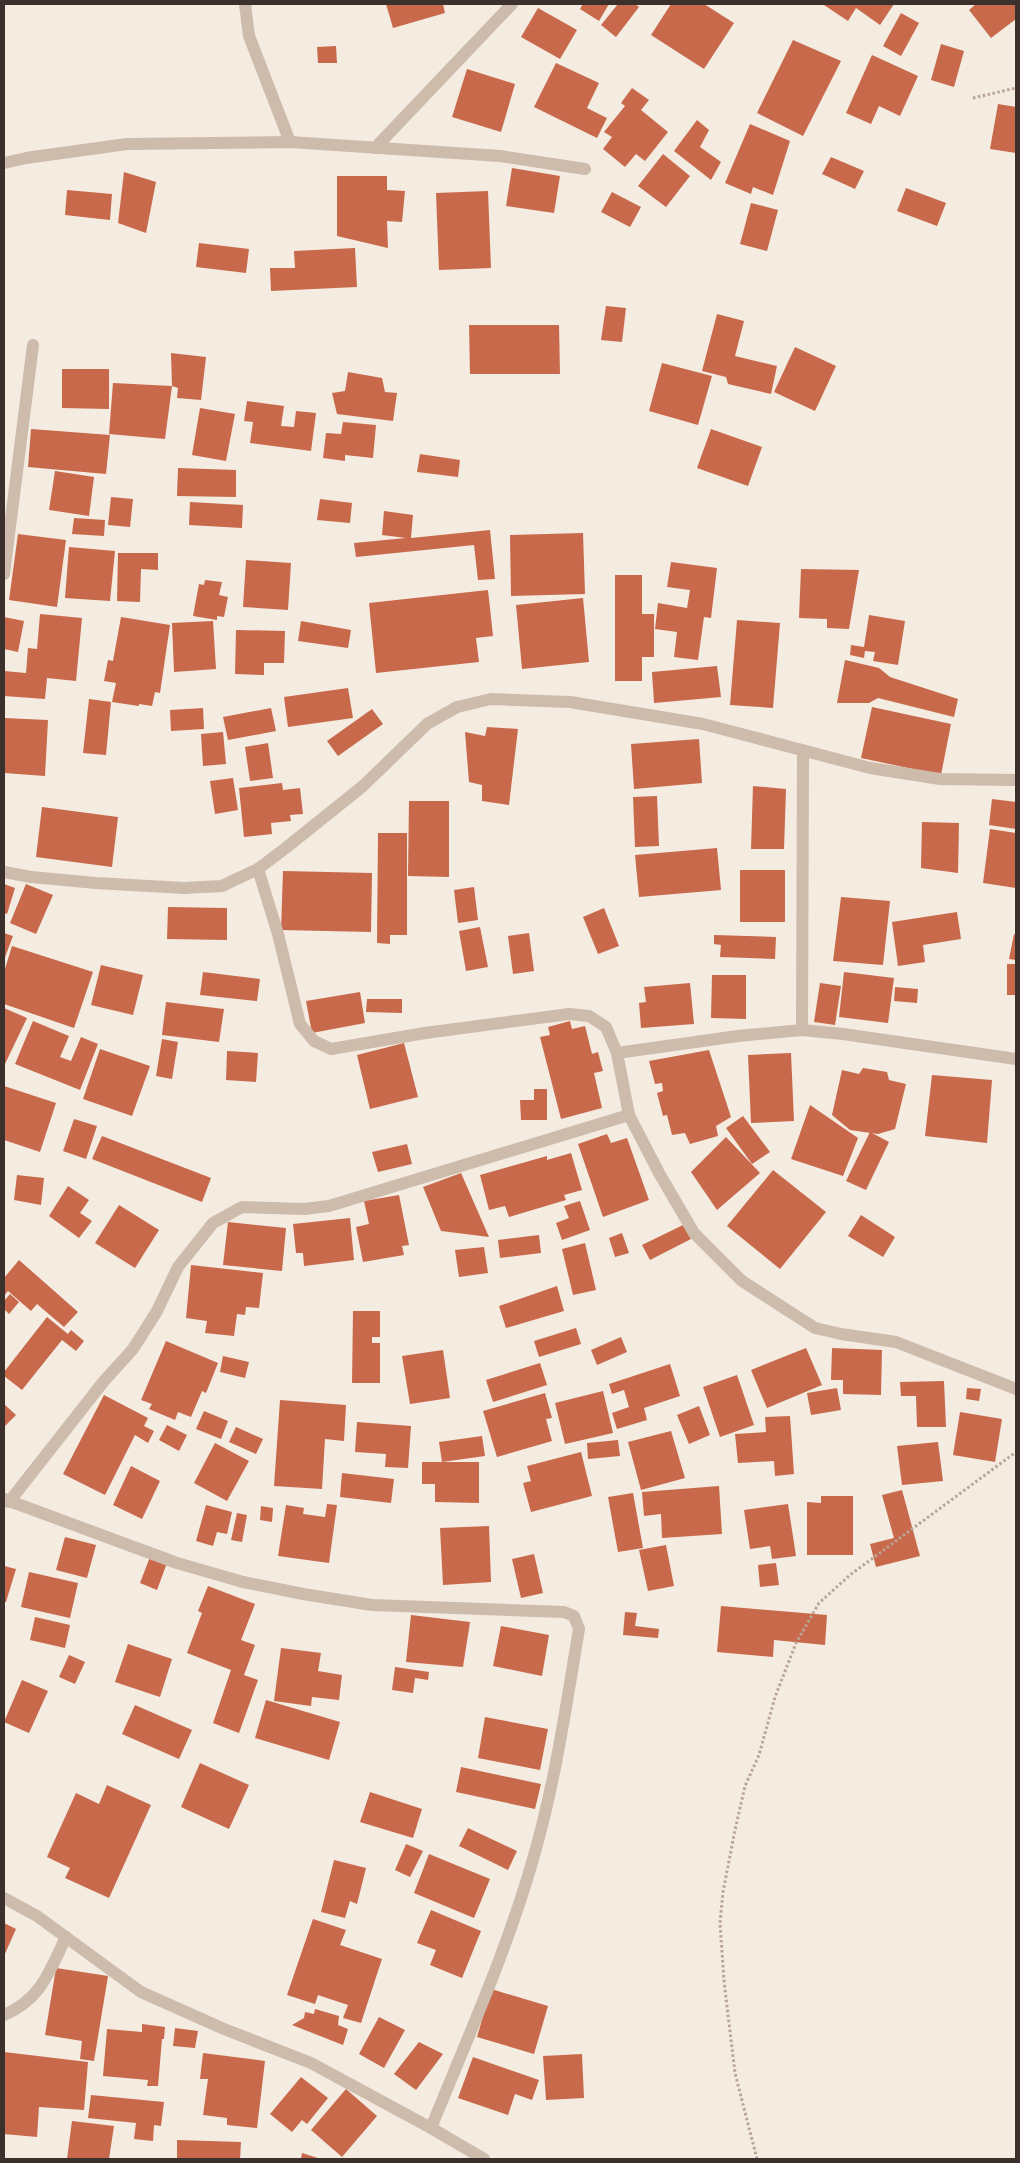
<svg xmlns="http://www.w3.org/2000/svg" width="1020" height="2163" font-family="'Varela Round',sans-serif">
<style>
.building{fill:#c8694b}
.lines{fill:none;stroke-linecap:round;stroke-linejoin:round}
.path{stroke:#b9a596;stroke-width:3;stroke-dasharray:2.5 2.5;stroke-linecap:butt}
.street{stroke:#cdbbac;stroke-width:12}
</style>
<rect width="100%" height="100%" fill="#f4ebe1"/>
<!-- building -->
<g class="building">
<polygon points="386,4 443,4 445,13 393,28"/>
<polygon points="583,4 609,4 599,21 580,9"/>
<polygon points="618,4 635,4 639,7 616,37 601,25"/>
<polygon points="671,4 704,4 734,23 704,69 651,35"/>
<polygon points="825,4 894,4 880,25 856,8 848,21 824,5"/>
<polygon points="976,4 1016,4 1016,19 991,38 969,10"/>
<polygon points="538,8 577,30 560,59 521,37"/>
<polygon points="901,13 919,23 901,56 883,46"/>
<polygon points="793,40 841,61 803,136 757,113"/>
<polygon points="941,44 964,51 954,87 931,80"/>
<polygon points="336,46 337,63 318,63 317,47"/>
<polygon points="872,55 918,76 900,116 879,106 871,124 846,113"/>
<polygon points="556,63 599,83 587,108 607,118 597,138 534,107"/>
<polygon points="467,69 515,84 501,132 452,117"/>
<polygon points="632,88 649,100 641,110 668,132 645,161 636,154 625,167 603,149 612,137 604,132 625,106 621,103"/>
<polygon points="998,104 1016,107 1016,153 990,149"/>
<polygon points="697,120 709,130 700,147 721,162 711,180 674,151"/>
<polygon points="750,124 790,141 773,195 753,187 751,194 725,183"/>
<polygon points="663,154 690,176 666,207 638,186"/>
<polygon points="831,157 864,171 855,189 822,174"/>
<polygon points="512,168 560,176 554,213 506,206"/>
<polygon points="124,172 156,182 146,233 118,223"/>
<polygon points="337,176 387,176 387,190 405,191 402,222 387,221 388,248 337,236"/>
<polygon points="906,188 946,203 937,226 897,211"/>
<polygon points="67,190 112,194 110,220 65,215"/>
<polygon points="488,191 491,268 439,270 436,193"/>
<polygon points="612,192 641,207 630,227 601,212"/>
<polygon points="751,203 778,210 767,251 740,244"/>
<polygon points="199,243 249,249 246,273 196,267"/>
<polygon points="355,248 357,287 271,291 270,268 295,268 294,251"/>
<polygon points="606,306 626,308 622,342 601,340"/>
<polygon points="717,314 744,321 735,356 777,366 771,394 728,384 726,377 702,371"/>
<polygon points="469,325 559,325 560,374 470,374"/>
<polygon points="795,347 836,366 815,411 774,392"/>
<polygon points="171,353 206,357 201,400 177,398 178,388 172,386 165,439 109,434 113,383 172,386"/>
<polygon points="662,363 712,376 698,425 649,411"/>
<polygon points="62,369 109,369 109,409 62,408"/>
<polygon points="348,372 382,378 385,392 397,393 393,421 337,414 332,393 345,391"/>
<polygon points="247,401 284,406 281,426 294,427 296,411 316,413 311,451 250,443 253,422 244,421"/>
<polygon points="200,408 235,414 226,461 192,455"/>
<polygon points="343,422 376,425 373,458 345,455 345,461 323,458 326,433 341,434"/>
<polygon points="31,429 110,435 106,474 28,467"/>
<polygon points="711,429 762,447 748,486 697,468"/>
<polygon points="420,454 460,460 458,477 417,472"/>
<polygon points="178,468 236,470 236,497 177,496"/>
<polygon points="55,471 94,477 89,516 49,510"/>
<polygon points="111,497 133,499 130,527 108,525"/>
<polygon points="320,499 352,503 350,523 317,520"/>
<polygon points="190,502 243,505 242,528 189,525"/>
<polygon points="384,511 413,515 411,538 490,530 495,579 478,580 474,545 356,557 354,543 406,538 382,535"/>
<polygon points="74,518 105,520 104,536 72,534"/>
<polygon points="583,533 585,594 511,596 510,535"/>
<polygon points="18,534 66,540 57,607 9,600"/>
<polygon points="69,547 115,551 110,601 65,598"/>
<polygon points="118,553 158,553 158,570 141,569 140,602 117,601"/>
<polygon points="246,560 291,563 288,610 243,607"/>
<polygon points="671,562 717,568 711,618 704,617 698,660 674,657 677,632 655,629 658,603 687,608 690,590 667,587"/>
<polygon points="801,569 859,570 849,629 827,628 827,619 799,618"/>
<polygon points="615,575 642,575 642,614 654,614 654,657 642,657 642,681 615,681"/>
<polygon points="205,580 222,582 219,595 228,597 224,617 217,616 217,620 193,616 199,584 204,585"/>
<polygon points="488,590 493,636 476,638 479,662 376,673 369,603"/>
<polygon points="583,598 589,662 522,669 516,605"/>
<polygon points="40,614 82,618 76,681 47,678 45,699 4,696 4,671 26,673 28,648 37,649"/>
<polygon points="869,615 905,621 898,665 873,661 875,652 865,651 864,658 850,655 851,645 864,647"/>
<polygon points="4,617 24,621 18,652 4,649"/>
<polygon points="121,617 170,625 160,693 155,692 152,706 139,704 139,706 112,702 116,683 104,681 108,660 113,661"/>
<polygon points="737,620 780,623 773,708 730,705"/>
<polygon points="213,621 216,669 174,672 172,623"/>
<polygon points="301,621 351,630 348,648 298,641"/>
<polygon points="236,630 285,631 284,663 264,663 264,675 235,674"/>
<polygon points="845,660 879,668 890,677 958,699 954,717 878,698 869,703 837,703"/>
<polygon points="717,666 721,697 654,703 652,672"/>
<polygon points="348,688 353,718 288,727 284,697"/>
<polygon points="89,699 111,702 106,755 83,753"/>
<polygon points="872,707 951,724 941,775 861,758"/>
<polygon points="203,708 204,729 171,731 170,710"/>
<polygon points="271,708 276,731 228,740 223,717"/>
<polygon points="372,709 383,724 338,756 327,741"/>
<polygon points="4,718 48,720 45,776 4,773"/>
<polygon points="487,727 518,729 509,805 482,801 482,785 469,782 465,732 485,736"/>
<polygon points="223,732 226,764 203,766 201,734"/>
<polygon points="699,739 702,783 634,789 631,744"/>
<polygon points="268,743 273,778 250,781 245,747"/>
<polygon points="233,778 238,810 215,814 210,781"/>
<polygon points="282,783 283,790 300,788 303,814 290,815 291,821 271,823 272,834 244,837 239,788"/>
<polygon points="753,786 786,789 784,849 751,849"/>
<polygon points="657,796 659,846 635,847 633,797"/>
<polygon points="992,799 1016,802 1016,829 989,825"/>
<polygon points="409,801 449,801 449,877 408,876"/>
<polygon points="42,807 118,817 112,867 36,857"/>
<polygon points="922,822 959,823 958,873 921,868"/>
<polygon points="990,829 1016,833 1016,888 983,883"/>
<polygon points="378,833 407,833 407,935 390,935 390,944 377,943"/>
<polygon points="717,848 721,890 639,897 635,855"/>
<rect x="740" y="870" width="45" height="52"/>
<polygon points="283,871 372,873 371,932 281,930"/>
<polygon points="4,884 15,888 7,914 4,913"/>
<polygon points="26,884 53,895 36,934 10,923"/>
<polygon points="474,887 478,920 458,923 454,890"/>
<polygon points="841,897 890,901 883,965 833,961"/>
<polygon points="168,907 227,908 227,940 167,939"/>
<polygon points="604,908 619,946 598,954 583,917"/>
<polygon points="957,912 961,939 923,945 925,962 898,966 892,922"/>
<polygon points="480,927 488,967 466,971 459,931"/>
<polygon points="4,933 13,936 4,960"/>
<polygon points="529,933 534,971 513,974 508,936"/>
<polygon points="1014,934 1016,935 1016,960 1009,959"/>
<polygon points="714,935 776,937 775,959 720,957 721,945 714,944"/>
<polygon points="12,946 93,972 74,1028 4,1004 4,972"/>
<rect x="1007" y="964" width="9" height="31"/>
<polygon points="101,965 143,975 133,1015 91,1005"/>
<polygon points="203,972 260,979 257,1001 200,995"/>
<polygon points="844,972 894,978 888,1023 839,1017"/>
<polygon points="712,975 746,975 746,1019 711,1018"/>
<polygon points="690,983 694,1024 641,1028 639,1003 646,1002 644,987"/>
<polygon points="820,983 841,986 835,1025 814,1022"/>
<polygon points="895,987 918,989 917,1003 894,1001"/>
<polygon points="360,992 365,1023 312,1033 306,1001"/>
<polygon points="367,999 402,999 402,1013 366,1012"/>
<polygon points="166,1002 224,1009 219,1042 162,1035"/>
<polygon points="4,1008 27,1018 5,1064 4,1064"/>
<polygon points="33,1021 69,1036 60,1057 71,1061 81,1037 98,1044 80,1090 15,1064"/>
<polygon points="570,1021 572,1029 585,1026 592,1054 598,1052 603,1071 594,1073 602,1108 561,1119 540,1037 550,1035 548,1027"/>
<polygon points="162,1039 178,1042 172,1079 156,1076"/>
<polygon points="404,1043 418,1097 370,1109 357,1055"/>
<polygon points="100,1049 150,1066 132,1116 83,1099"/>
<polygon points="709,1050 731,1117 716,1126 718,1136 690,1144 685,1133 672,1135 667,1115 663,1116 657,1093 663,1091 662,1083 655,1084 649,1061"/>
<polygon points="227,1051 258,1053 256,1082 226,1080"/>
<polygon points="791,1053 794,1121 751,1123 748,1055"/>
<polygon points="863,1068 887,1072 889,1080 906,1084 895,1129 878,1134 850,1130 832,1115 842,1070 859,1074"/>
<polygon points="932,1075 992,1080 987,1143 925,1136"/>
<polygon points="4,1086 56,1103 40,1152 4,1140"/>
<polygon points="534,1089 547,1089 547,1120 521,1120 520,1100 534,1100"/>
<polygon points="810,1105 858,1138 843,1176 791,1159"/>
<polygon points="743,1116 770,1152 752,1164 726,1128"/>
<polygon points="74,1119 97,1126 86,1159 63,1151"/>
<polygon points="870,1132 889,1142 866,1190 846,1181"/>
<polygon points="607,1134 611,1143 627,1138 649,1200 603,1217 578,1144"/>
<polygon points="102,1136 211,1178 202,1202 92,1159"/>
<polygon points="726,1137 760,1173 717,1210 691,1172"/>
<polygon points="407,1144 412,1164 378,1172 372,1152"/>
<polygon points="571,1153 582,1190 564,1195 566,1200 509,1217 505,1206 489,1210 480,1175 547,1156 547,1160"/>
<polygon points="773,1170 826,1212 780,1269 727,1226"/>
<polygon points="461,1173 489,1237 441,1231 423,1187"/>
<polygon points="17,1175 44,1178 41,1205 14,1200"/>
<polygon points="68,1186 89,1200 80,1213 92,1221 79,1238 49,1216"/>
<polygon points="399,1195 409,1245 402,1246 404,1255 363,1262 356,1227 369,1224 364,1201"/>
<polygon points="580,1201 590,1230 562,1240 556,1223 569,1218 564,1206"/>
<polygon points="119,1205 159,1230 135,1268 95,1243"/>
<polygon points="861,1215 895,1237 883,1257 848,1236"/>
<polygon points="350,1218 354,1260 304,1266 303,1253 296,1253 293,1224"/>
<polygon points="228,1222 286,1228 282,1271 223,1265"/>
<polygon points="683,1225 691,1239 650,1260 642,1245"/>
<polygon points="622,1233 629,1253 615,1257 609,1238"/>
<polygon points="539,1235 541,1253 500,1258 498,1240"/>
<polygon points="585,1243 596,1290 573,1295 562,1249"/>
<polygon points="484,1247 488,1273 459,1277 455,1250"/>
<polygon points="19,1260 78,1312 64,1327 37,1304 31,1311 8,1291 4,1296 4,1278"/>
<polygon points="191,1265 263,1273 259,1308 246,1307 245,1315 237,1314 234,1336 205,1333 207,1321 186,1318"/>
<polygon points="557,1286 564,1311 506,1328 499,1306"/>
<polygon points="10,1294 19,1302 9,1314 4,1309 4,1301"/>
<polygon points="353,1311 380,1311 380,1337 372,1337 372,1343 380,1343 380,1383 352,1383"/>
<polygon points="47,1317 68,1334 71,1330 84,1341 76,1351 62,1340 22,1390 4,1376 4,1372"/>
<polygon points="576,1328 581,1344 539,1357 534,1341"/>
<polygon points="621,1337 627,1352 597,1365 591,1350"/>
<polygon points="166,1341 218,1363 206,1393 202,1391 191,1417 178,1412 175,1420 149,1409 152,1404 141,1400"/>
<polygon points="806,1348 822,1385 767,1408 751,1370"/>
<polygon points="832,1348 882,1350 881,1395 843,1394 843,1380 831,1380"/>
<polygon points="443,1350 450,1398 410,1404 402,1356"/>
<polygon points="223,1356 249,1362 245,1378 220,1372"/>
<polygon points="540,1363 547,1385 493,1402 486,1380"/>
<polygon points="670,1364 680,1396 644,1408 647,1420 617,1429 612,1413 629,1407 624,1390 612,1394 609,1384"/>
<polygon points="737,1375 754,1425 720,1437 703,1387"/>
<polygon points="944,1381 946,1427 917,1427 916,1396 901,1396 900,1382"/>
<polygon points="837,1388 841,1410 811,1415 807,1393"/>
<polygon points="967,1388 981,1389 979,1401 966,1399"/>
<polygon points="603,1391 613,1433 565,1444 555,1403"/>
<polygon points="545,1393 552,1418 546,1419 552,1441 497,1457 483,1411"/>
<polygon points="104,1395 148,1418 144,1426 154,1431 148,1443 135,1435 105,1495 63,1474"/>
<polygon points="280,1400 346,1405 344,1441 325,1439 322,1489 274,1486"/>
<polygon points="4,1404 16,1415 4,1427"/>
<polygon points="699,1406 710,1435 689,1444 677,1415"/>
<polygon points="204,1411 228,1421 221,1439 196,1429"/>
<polygon points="960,1412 1002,1419 995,1462 953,1455"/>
<polygon points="790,1416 794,1474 775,1476 774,1461 738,1463 735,1434 766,1432 765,1417"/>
<polygon points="357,1422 411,1426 408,1468 385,1467 386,1454 355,1452"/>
<polygon points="167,1425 187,1435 179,1451 159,1440"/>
<polygon points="236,1427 263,1439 256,1454 229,1442"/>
<polygon points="671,1431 685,1478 641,1490 628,1442"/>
<polygon points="482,1436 485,1456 442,1462 439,1442"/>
<polygon points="618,1440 620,1456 588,1459 587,1443"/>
<polygon points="938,1442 943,1481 902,1485 897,1446"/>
<polygon points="215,1443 249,1461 227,1501 194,1483"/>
<polygon points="581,1452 592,1496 531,1512 523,1483 531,1481 527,1466"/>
<polygon points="422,1462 479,1462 479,1503 435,1502 435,1484 422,1484"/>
<polygon points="131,1466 160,1481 142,1519 113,1505"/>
<polygon points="342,1473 394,1479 391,1503 340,1497"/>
<polygon points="719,1486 722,1534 662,1538 661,1514 644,1516 642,1492"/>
<polygon points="902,1490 920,1556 876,1567 870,1544 894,1538 882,1495"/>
<polygon points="633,1493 643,1548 618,1552 608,1497"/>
<polygon points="821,1496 853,1496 853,1555 807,1555 807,1502 821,1503"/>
<polygon points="327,1504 337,1505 329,1563 278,1556 286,1505 304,1508 303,1514 325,1517"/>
<polygon points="788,1504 796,1556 772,1559 770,1546 750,1549 744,1510"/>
<polygon points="206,1505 232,1512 227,1534 217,1532 213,1546 196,1541"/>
<polygon points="261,1506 273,1508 272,1522 260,1520"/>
<polygon points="237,1513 247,1515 242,1542 231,1540"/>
<polygon points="489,1526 491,1582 443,1585 440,1528"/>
<polygon points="65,1537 96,1545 87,1578 56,1570"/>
<polygon points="666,1545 674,1586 648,1591 639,1550"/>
<polygon points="534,1554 543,1593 521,1598 512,1559"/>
<polygon points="150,1557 167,1563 157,1590 140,1583"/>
<polygon points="776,1563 779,1585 760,1587 758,1565"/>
<polygon points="4,1566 16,1569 6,1602 4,1602"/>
<polygon points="29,1572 78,1583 70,1618 21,1607"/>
<polygon points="208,1586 255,1604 241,1640 255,1645 244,1675 258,1680 239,1733 213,1723 231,1670 187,1653 202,1613 198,1611"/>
<polygon points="721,1606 827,1615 825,1645 774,1640 773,1657 717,1652"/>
<polygon points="625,1612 637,1613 635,1626 659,1629 658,1638 623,1635"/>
<polygon points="411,1615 470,1622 463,1667 406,1662"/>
<polygon points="35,1617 70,1625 65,1648 30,1640"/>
<polygon points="501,1626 549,1635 542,1676 493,1666"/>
<polygon points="128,1644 172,1659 160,1697 115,1682"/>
<polygon points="281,1648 321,1653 318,1671 342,1675 339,1700 312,1697 311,1706 274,1701"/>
<polygon points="69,1655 85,1662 75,1684 59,1677"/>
<polygon points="395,1667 429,1672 428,1680 415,1678 413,1693 392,1690"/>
<polygon points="22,1680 48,1691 29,1733 4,1722"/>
<polygon points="266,1700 340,1722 329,1760 255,1738"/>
<polygon points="135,1705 192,1730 179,1759 122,1734"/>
<polygon points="485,1717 548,1729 540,1770 478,1758"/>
<polygon points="200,1763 249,1785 229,1829 181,1807"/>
<polygon points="461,1767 541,1784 535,1809 456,1792"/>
<polygon points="107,1785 151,1805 109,1898 65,1878 70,1868 47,1857 76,1793 99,1804"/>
<polygon points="370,1792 422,1809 413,1838 360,1822"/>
<polygon points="468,1828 517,1851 508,1870 459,1846"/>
<polygon points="406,1844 423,1851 410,1877 395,1870"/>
<polygon points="429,1854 490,1879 474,1918 414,1893"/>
<polygon points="334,1860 366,1868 357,1904 350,1901 345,1918 321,1912"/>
<polygon points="431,1910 481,1931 462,1978 430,1965 436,1950 417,1943"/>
<polygon points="313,1919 346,1930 340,1945 382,1959 361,2023 343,2018 348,2005 318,1995 315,2004 287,1995"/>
<polygon points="4,1923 16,1929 4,1956"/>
<polygon points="56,1968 108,1976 94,2061 80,2059 82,2041 45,2035"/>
<polygon points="491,1989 548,2006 534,2054 477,2037"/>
<polygon points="315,2009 339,2016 338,2025 348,2029 343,2045 292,2025 304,2018 305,2012 314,2014"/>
<polygon points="379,2017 405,2030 384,2068 359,2054"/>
<polygon points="142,2024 165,2027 164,2039 162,2039 158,2086 147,2086 148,2080 103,2076 107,2029 142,2032"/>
<polygon points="175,2028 198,2031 195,2048 173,2046"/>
<polygon points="419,2042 443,2054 416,2090 394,2074"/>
<polygon points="4,2052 88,2062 84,2110 39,2107 37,2137 4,2134"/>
<polygon points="203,2053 265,2061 257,2128 227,2125 227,2118 203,2115 208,2079 200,2079"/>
<polygon points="582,2054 584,2098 546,2100 543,2056"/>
<polygon points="473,2057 539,2080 532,2100 515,2094 508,2115 458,2098"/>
<polygon points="301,2077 328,2098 307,2124 302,2120 292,2132 270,2114"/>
<polygon points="346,2089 377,2116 342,2157 311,2130"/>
<polygon points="91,2095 164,2102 161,2126 154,2125 153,2141 134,2139 136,2123 88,2118"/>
<polygon points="72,2121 114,2126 109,2159 67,2159"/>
<polygon points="177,2140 241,2142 240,2159 177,2159"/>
<polygon points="302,2153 321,2159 301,2159"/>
</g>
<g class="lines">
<!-- path -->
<g class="path">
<polyline points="973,98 1016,88"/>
<polyline points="757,2159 735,2073 724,1981 720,1923 723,1892 735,1830 745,1786 759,1755 775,1697 796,1643 819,1603 850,1575 1016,1452"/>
</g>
<!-- street -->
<g class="street">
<polyline points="245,4 249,36 290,142"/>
<polyline points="375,148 512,4"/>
<polyline points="4,163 26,158 127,144 290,142 500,156 585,169"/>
<polyline points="4,574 33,345"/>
<polyline points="258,869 278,934 300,1024 314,1041 331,1049 425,1033 569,1014 589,1016 606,1027 617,1053 629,1115 659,1173 694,1233 742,1281 815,1328 841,1334 896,1342 1016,1389"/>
<polyline points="4,872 31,877 96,883 184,888 222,886 258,869 287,847 363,786 427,724 457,707 491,699 570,702 703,724 870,768 940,779 1016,780"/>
<polyline points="802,1030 803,751"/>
<polyline points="617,1053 738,1036 802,1030 843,1034 1016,1059"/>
<path d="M4 1499 177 1563 243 1582 303 1594 372 1605 564 1612 574 1616 579 1629C566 1706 555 1784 533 1859 507 1951 467 2039 431 2128"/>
<polyline points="9,1502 104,1381 133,1349 157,1311 178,1267 213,1223 242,1207 304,1209 329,1206 629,1115"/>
<polyline points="4,1898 37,1916 141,1992 224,2029 311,2063 431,2128 484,2159"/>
<path d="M4 2015C41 2000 50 1970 66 1937"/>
</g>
</g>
<!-- border -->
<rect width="1020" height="2163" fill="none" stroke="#3b302b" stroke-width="10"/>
</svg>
